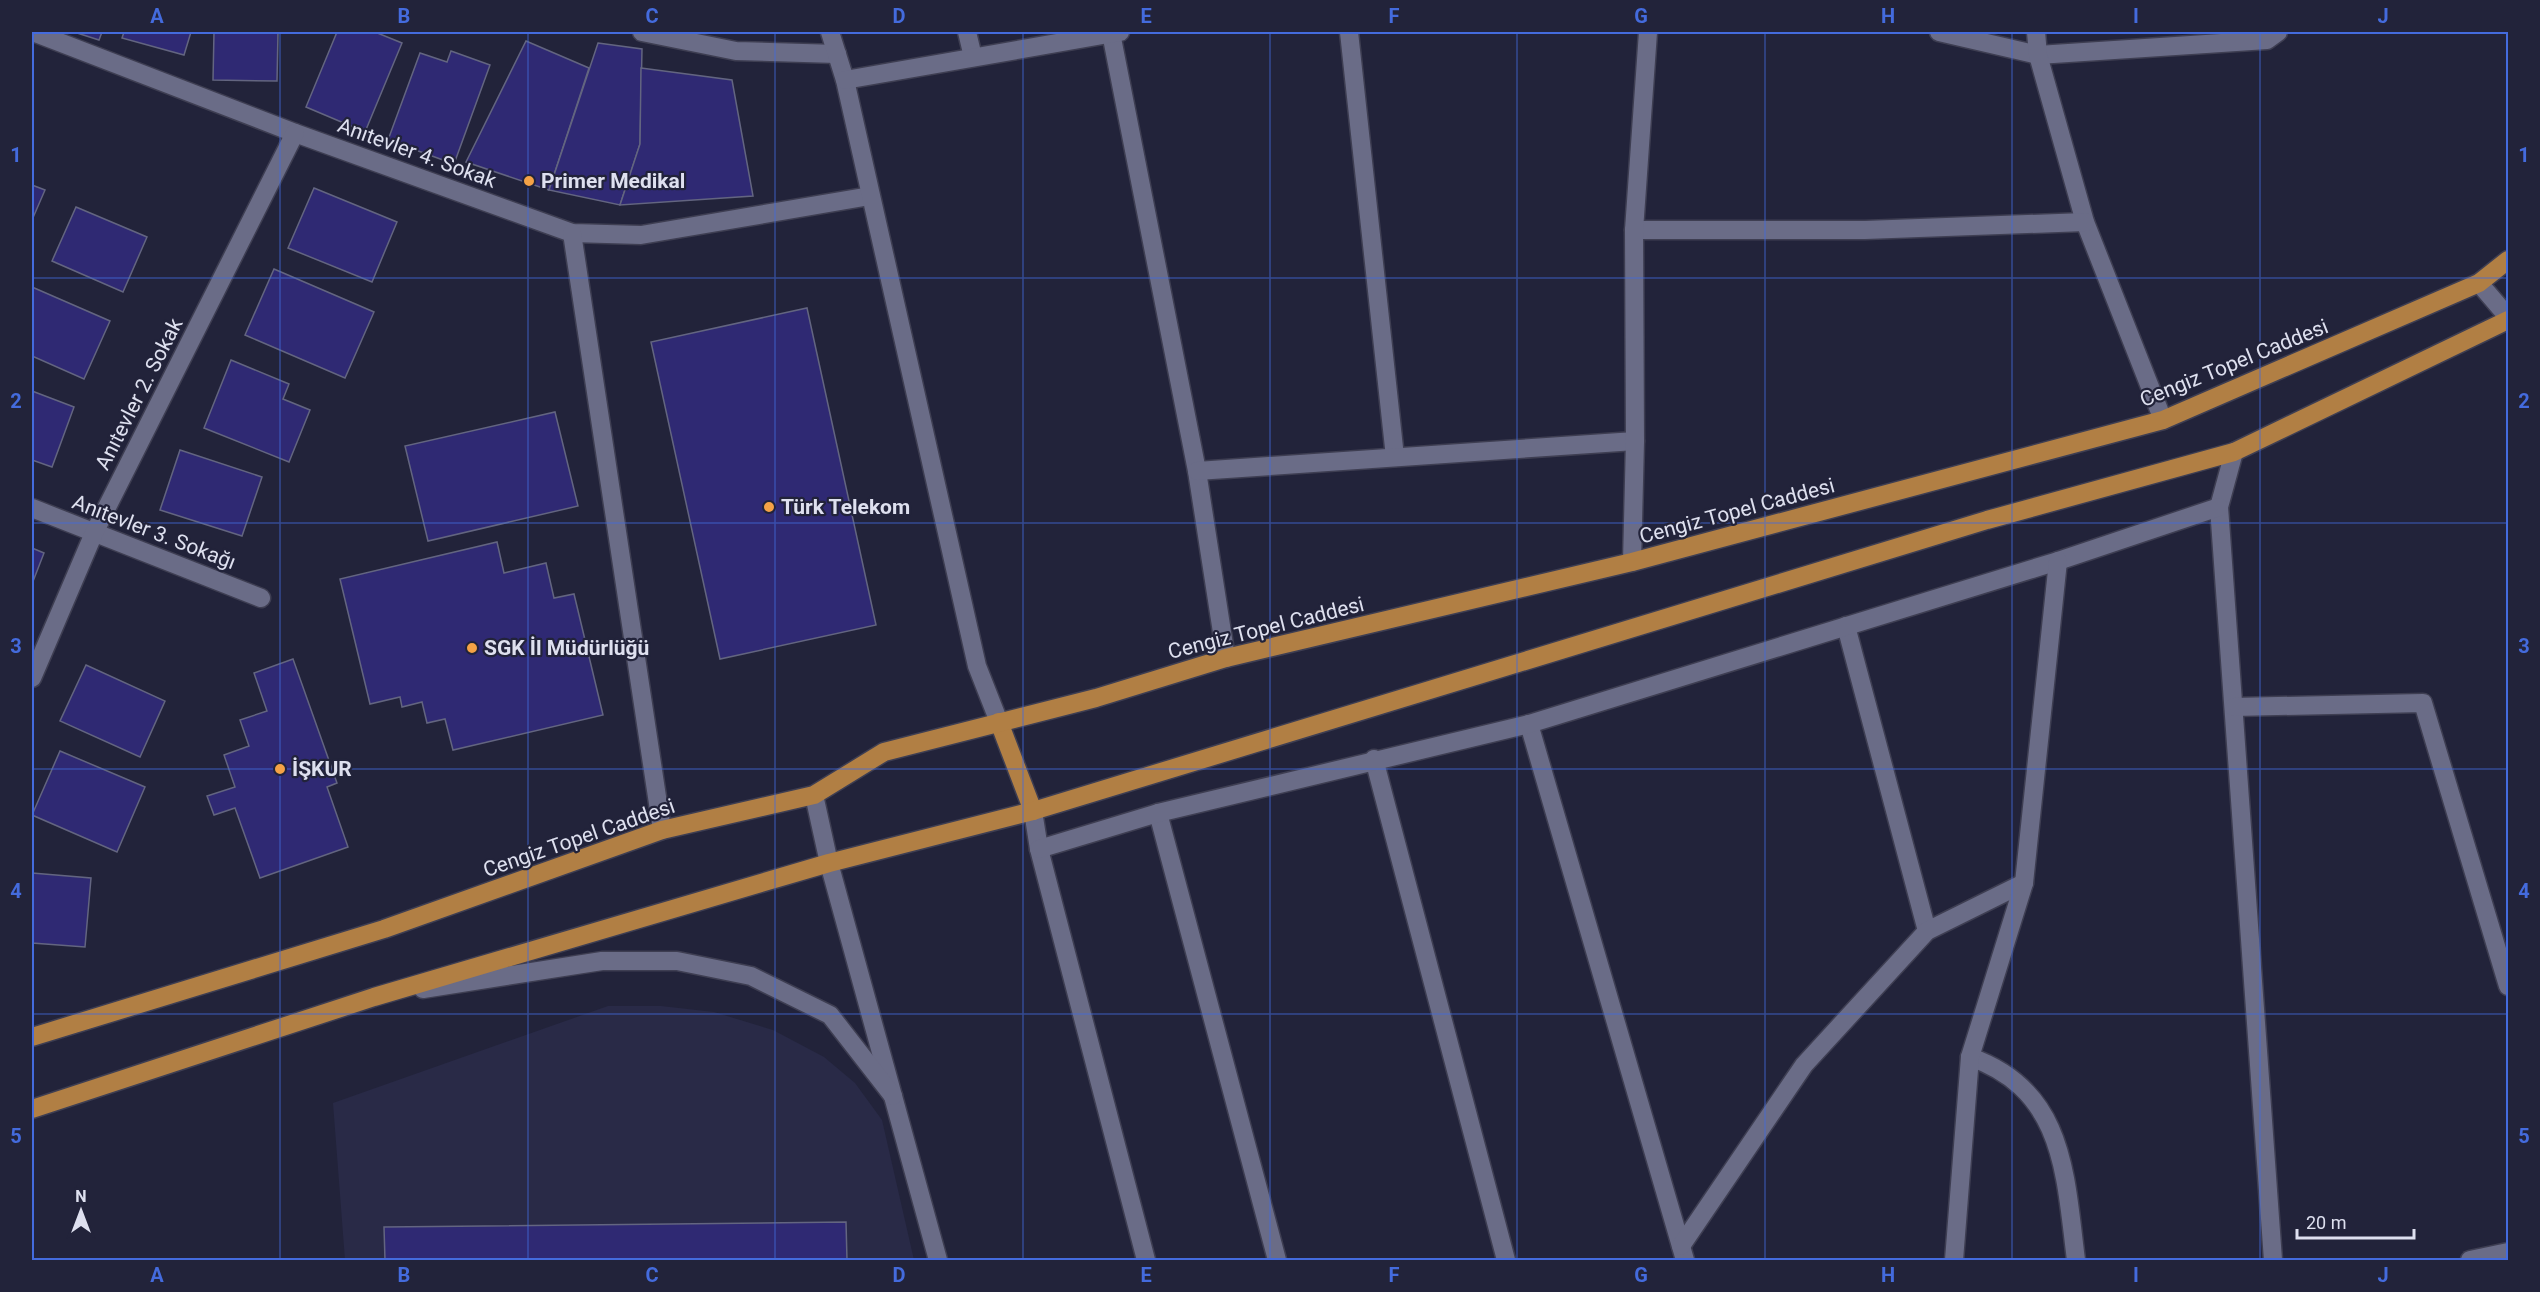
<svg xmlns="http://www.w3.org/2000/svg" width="2540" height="1292" font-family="Roboto,sans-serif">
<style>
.built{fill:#292a47}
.building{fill:#2f2973;stroke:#636580;stroke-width:1.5}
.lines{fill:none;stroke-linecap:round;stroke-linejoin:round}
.minor-casing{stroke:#3e3e52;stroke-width:21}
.major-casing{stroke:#3e3e52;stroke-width:21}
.minor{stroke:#6a6c87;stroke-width:18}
.major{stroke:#b17f44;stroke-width:18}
.grid{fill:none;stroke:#446bdd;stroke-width:1.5;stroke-opacity:0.55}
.poi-dot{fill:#f5a246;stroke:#22233a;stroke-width:2}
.labels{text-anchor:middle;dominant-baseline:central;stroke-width:4.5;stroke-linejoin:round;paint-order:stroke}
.street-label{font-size:21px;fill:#dee0ef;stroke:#22233a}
.poi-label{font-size:21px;font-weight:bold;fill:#dee0ef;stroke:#22233a;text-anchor:start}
.neatline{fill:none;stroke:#446bdd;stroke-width:2}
.grid-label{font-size:20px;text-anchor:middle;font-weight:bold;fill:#446bdd}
</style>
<rect width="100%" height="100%" fill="#22233a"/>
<!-- built -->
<polygon class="built" points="608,1006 661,1006 714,1012 773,1030 824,1057 855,1083 882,1120 914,1260 345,1260 333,1103"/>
<!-- building -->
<g class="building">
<polygon points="74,32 102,32 99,40"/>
<polygon points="124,32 191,32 184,55 122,38"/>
<polygon points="214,32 278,32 277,81 213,80"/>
<polygon points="337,32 375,32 402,43 365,132 306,107"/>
<polygon points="526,41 589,68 549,190 466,162"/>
<polygon points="598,43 642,49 640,144 620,205 549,190"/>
<polygon points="451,51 490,65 454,164 388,140 420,53 447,62"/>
<polygon points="641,68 732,80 753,196 620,205 640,144"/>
<polygon points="32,185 45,190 32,220"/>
<polygon points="314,188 397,222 372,282 288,248"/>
<polygon points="76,207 147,237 123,292 52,261"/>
<polygon points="274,269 374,312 345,378 245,335"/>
<polygon points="32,287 110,321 84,379 32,356"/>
<polygon points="807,308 876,625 720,659 651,342"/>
<polygon points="231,360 289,384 283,399 310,410 289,462 204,428"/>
<polygon points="32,391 74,407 52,467 32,460"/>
<polygon points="555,412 578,506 428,541 405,446"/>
<polygon points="180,450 262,477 242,536 160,510"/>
<polygon points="497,542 504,573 546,563 554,598 574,594 603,715 453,750 445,719 427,723 422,702 402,707 400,697 370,704 340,579"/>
<polygon points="32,548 44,553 32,584"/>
<polygon points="293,659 337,783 327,787 348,847 260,878 235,808 214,815 207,796 235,787 224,755 249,746 240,720 267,711 254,673"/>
<polygon points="86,665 165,701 140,757 60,721"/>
<polygon points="60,751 145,787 117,852 32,815"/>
<polygon points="32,873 91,878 85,947 32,943"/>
<polygon points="846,1222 847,1260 385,1260 384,1227"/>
</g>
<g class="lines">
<defs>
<g id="minor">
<polyline points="33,32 295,133 572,233 641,235 870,196"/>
<polyline points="642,32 736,51 837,54"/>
<polyline points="830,32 845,80 977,666 999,722"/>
<polyline points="967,32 973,57"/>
<polyline points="1349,32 1395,457"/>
<polyline points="1939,32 2038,55 2267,40 2278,32"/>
<polyline points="2036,32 2038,55 2085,222 2163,420"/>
<polyline points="1111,33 1197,471 1226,658"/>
<polyline points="845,80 1120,32"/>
<polyline points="1634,230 1865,230 2085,222"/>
<polyline points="572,233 662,830"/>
<polyline points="2479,283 2508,317"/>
<polyline points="2234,452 2219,507 2273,1260"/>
<polyline points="1197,471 1635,441"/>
<polyline points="32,508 261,598"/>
<polyline points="1632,562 1635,441 1634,230 1648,32"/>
<polyline points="1846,626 1927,931"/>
<polyline points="32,678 94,533 295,133"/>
<polyline points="2234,707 2423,703 2508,986"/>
<polyline points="1529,724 1685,1260"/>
<polyline points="1374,759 1506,1260"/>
<polyline points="814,795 829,863 938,1260"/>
<polyline points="1033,811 1039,849 1146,1260"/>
<polyline points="1158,813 1277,1260"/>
<polyline points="1039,849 1158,813 1529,724 2058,561 2219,507"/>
<polyline points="423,989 602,961 677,961 751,976 830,1015 893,1096"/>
<path d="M1970 1057C2065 1090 2065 1175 2076 1260"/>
<polyline points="1681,1246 1804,1065 1927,931 2024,883"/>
<polyline points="1954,1260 1970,1057 2024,883 2058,561"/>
<polyline points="2470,1260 2508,1252"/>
</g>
<g id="major">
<polyline points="999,722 1033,811"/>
<polyline points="32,1037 384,929 662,830 814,795 884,752 1096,698 1226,658 1632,562 2163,420 2479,283 2508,260"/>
<polyline points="32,1109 374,997 829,863 1033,811 1987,520 2234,452 2508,320"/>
</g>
</defs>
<!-- minor casing -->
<use href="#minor" class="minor-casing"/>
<!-- major casing -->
<use href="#major" class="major-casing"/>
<!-- minor -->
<use href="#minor" class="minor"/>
<!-- major -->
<use href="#major" class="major"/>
</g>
<!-- grid -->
<path class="grid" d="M280 32V1260M528 32V1260M775 32V1260M1023 32V1260M1270 32V1260M1517 32V1260M1765 32V1260M2012 32V1260M2260 32V1260M32 278H2508M32 523H2508M32 769H2508M32 1014H2508"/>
<!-- markers -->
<g class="poi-dot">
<circle cx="529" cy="181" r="6"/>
<circle cx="769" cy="507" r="6"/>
<circle cx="472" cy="648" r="6"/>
<circle cx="280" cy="769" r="6"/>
</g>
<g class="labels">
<!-- street labels -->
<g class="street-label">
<text transform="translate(417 153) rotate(20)">Anıtevler 4. Sokak</text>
<text transform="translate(2234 363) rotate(-22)">Cengiz Topel Caddesi</text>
<text transform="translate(139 394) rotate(-63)">Anıtevler 2. Sokak</text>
<text transform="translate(1737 511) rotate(-15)">Cengiz Topel Caddesi</text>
<text transform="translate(154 532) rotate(21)">Anıtevler 3. Sokağı</text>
<text transform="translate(1266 628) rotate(-14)">Cengiz Topel Caddesi</text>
<text transform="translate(579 838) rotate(-19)">Cengiz Topel Caddesi</text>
</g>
<!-- poi labels -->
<g class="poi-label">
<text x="541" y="181">Primer Medikal</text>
<text x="781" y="507">Türk Telekom</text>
<text x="484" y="648">SGK İl Müdürlüğü</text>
<text x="292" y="769">İŞKUR</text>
</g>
</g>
<!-- border -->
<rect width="2540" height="1292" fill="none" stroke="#22233a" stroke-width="66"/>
<!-- north arrow -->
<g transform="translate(81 1211)" stroke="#22233a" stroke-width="4.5" paint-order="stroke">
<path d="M0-4.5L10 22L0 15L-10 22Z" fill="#dee0ef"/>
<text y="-9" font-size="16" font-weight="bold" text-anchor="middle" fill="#dee0ef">N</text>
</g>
<!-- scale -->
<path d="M2297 1229v9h117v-9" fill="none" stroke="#dee0ef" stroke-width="3"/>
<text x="2306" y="1229" font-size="18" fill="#dee0ef" stroke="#22233a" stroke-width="4.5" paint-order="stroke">20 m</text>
<rect x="33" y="33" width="2474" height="1226" class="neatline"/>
<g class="grid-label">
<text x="157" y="23">A</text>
<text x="404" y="23">B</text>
<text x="652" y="23">C</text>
<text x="899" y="23">D</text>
<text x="1146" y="23">E</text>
<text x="1394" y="23">F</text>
<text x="1641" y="23">G</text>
<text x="1888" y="23">H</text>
<text x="2136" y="23">I</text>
<text x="2383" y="23">J</text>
<text x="16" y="162">1</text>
<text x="2524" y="162">1</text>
<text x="16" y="408">2</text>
<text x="2524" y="408">2</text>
<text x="16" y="653">3</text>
<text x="2524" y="653">3</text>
<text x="16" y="898">4</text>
<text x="2524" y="898">4</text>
<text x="16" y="1143">5</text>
<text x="2524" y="1143">5</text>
<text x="157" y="1282">A</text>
<text x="404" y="1282">B</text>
<text x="652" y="1282">C</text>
<text x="899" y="1282">D</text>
<text x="1146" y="1282">E</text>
<text x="1394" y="1282">F</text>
<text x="1641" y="1282">G</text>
<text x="1888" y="1282">H</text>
<text x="2136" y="1282">I</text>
<text x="2383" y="1282">J</text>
</g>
</svg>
